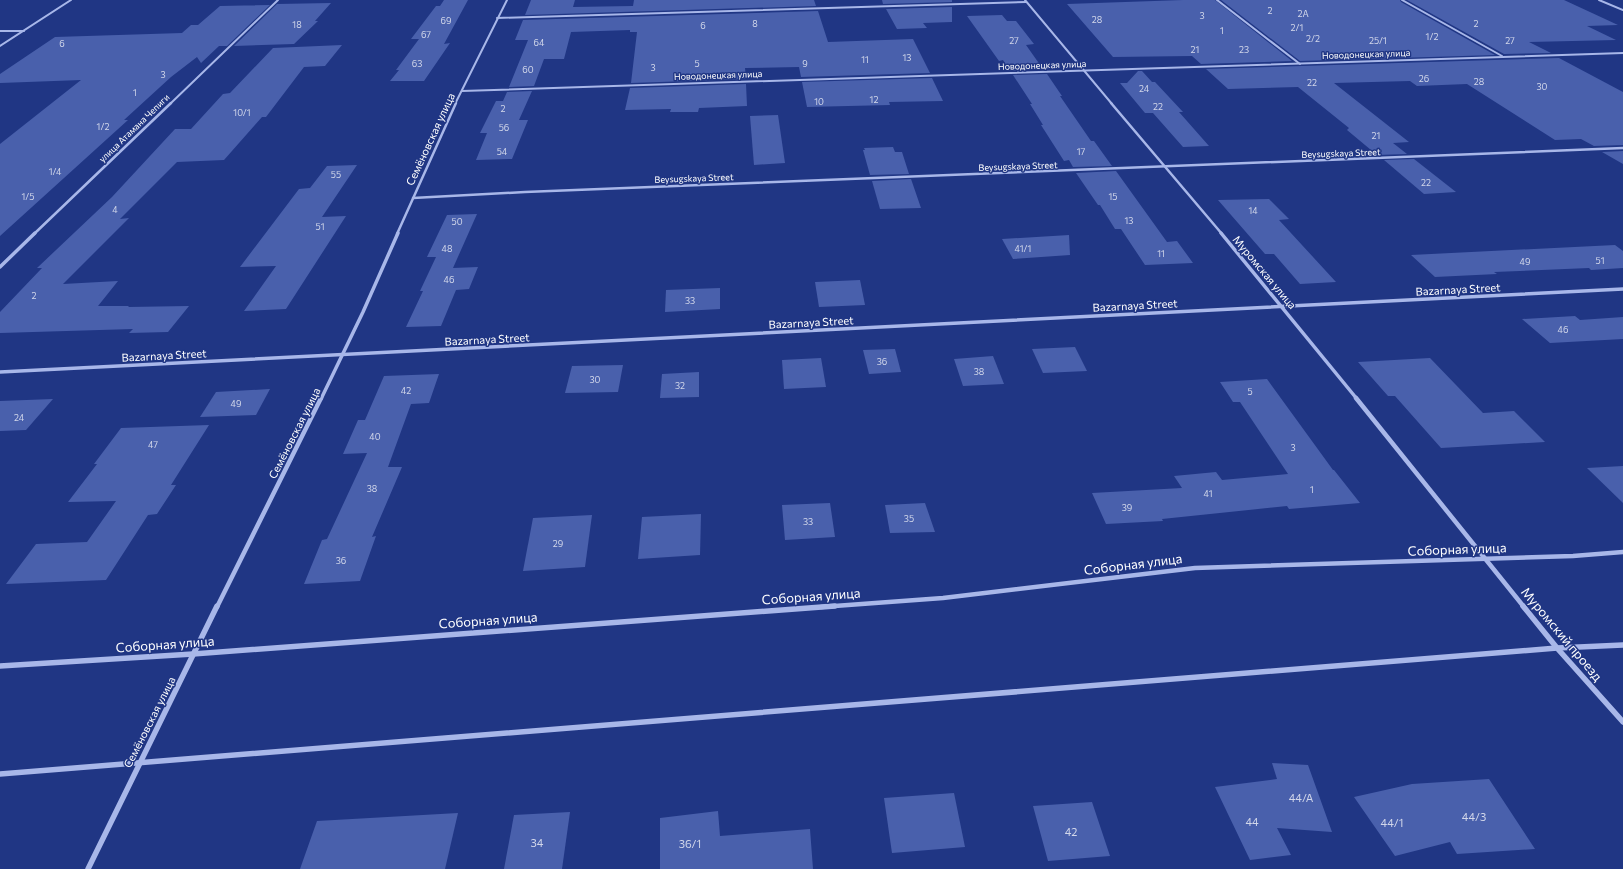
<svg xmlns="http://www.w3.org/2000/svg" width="1623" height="869" font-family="Commissioner,sans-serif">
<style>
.building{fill:#4960ac}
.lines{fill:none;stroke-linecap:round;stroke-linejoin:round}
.street-far4{stroke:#a8b7e9;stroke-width:2}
.street-far3{stroke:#a8b7e9;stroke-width:2.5}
.street-far2{stroke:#a8b7e9;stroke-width:3.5}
.street-far1{stroke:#a8b7e9;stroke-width:4.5}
.street{stroke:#a8b7e9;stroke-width:5.5}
.labels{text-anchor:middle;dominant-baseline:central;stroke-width:3;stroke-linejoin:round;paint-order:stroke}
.number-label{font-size:9px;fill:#d2d7ea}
.far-street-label{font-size:9px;fill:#fff;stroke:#203684}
.street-label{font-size:11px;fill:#fff;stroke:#203684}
.near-number-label{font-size:11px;fill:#d2d7ea}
.near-street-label{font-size:13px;fill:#fff;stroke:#203684}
</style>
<rect width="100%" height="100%" fill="#203684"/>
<!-- building -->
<g class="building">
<polygon points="444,0 468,0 444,44 450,43 424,81 390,81 399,70 396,70 419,39 411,39 436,6 440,6"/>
<polygon points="531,0 575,0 573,7 633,6 634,0 814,0 816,6 525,15"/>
<polygon points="882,0 952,0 952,2 883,4"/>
<polygon points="1183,0 1215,0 1292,61 1201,64 1192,56 1113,57 1067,4"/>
<polygon points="1221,0 1400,0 1401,2 1495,55 1300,61"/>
<polygon points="1407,0 1564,0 1618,25 1587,26 1616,40 1529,42 1551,53 1504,54"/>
<polygon points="331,3 315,21 318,21 294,44 234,46 277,4"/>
<polygon points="270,5 227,46 219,46 201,63 197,57 171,77 124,120 128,120 0,236 0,144 81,80 0,83 0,74 55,37 182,33 191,25 198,25 220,6"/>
<polygon points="952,7 952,22 923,23 927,28 897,29 886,9"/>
<polygon points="818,11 828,42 913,39 930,73 801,77 799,67 745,68 746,79 631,83 637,32 630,32 630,30 571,32 564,59 544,59 534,86 509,87 528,40 515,40 523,20"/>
<polygon points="1002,15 1007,21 1016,21 1034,44 1026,45 1043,69 1010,71 1003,60 999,61 967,16"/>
<polygon points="342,45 325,66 304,67 266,117 262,117 224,160 177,162 120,219 129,218 63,284 118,281 98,306 129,306 128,307 189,306 168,332 129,333 133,329 0,333 0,312 42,268 37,268 112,197 175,129 191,129 223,94 230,93 273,48"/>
<polygon points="1559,58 1623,92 1623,145 1594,146 1581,139 1555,140 1467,84 1417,86 1410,81 1334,83 1409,142 1393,143 1407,154 1377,155 1347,130 1349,128 1298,87 1228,89 1206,69"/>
<polygon points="1138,71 1142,71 1152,82 1155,82 1183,112 1179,112 1209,146 1183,147 1153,113 1145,113 1120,83 1127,83"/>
<polygon points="1047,74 1062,96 1060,96 1091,141 1094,141 1112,166 1073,167 1069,160 1064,161 1041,125 1043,125 1030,104 1032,104 1013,75"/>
<polygon points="932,78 943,101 889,102 890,105 807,107 802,82"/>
<polygon points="746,84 747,106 699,108 698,112 670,112 671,109 625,110 630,88"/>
<polygon points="532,91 519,120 528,120 512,159 476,160 487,133 480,133 496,101 503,101 507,92"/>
<polygon points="778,115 785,163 754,165 750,116"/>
<polygon points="893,147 895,152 902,152 909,174 870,175 863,150 865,150 864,148"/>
<polygon points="1623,151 1623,164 1602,152"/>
<polygon points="1414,159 1456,192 1424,194 1384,160"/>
<polygon points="357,165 322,217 346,216 286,309 244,311 276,266 240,267 299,189 310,188 327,166"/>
<polygon points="1116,171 1167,242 1177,241 1193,263 1145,265 1121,229 1115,229 1100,205 1098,205 1076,173"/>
<polygon points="911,179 921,208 880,209 872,181"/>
<polygon points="1269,199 1289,219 1279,220 1336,282 1300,284 1274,254 1265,254 1218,200"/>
<polygon points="477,214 453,268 478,267 469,289 456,290 441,326 406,327 423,291 420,291 436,257 427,257 447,215"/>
<polygon points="1069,235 1070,255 1013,259 1002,239"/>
<polygon points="1615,245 1623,251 1623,268 1591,270 1589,268 1494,272 1497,274 1435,277 1411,255"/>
<polygon points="860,280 865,305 819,307 815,282"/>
<polygon points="720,288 720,309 665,312 666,290"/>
<polygon points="1575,316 1580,320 1623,317 1623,339 1550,343 1522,319"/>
<polygon points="1075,347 1087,371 1043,373 1032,349"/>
<polygon points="895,349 901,372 869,374 863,350"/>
<polygon points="993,356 1004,384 963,386 954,359"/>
<polygon points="821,358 826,387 784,389 782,360"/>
<polygon points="1430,358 1483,413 1514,411 1545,442 1441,448 1395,396 1388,396 1358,362"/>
<polygon points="623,365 618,392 565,393 572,366"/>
<polygon points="699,372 699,397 660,398 662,374"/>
<polygon points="439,374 429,403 411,404 388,467 402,467 372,537 376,536 360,581 304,584 322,540 327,539 367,453 343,454 358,420 365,420 384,376"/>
<polygon points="1267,379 1333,470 1334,470 1360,503 1289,509 1287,506 1162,519 1163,521 1106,524 1092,493 1182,488 1174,476 1216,472 1222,480 1288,474 1240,402 1233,402 1220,382"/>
<polygon points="270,389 256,415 200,417 216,392"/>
<polygon points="53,399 26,430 0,431 0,401"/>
<polygon points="209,425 171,485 176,485 157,514 148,515 106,580 6,584 36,544 87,542 116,501 68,502 97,464 94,464 121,428"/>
<polygon points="1623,466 1623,503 1587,468"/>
<polygon points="830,503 835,537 785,540 782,505"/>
<polygon points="925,503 935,532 890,533 885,505"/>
<polygon points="701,514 700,555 638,559 642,517"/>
<polygon points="592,515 585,567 523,571 533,518"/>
<polygon points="1272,763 1308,765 1332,832 1277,828 1291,855 1250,860 1215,787 1277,779"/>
<polygon points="1489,779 1535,849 1457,854 1450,842 1395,856 1354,797 1412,784"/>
<polygon points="954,793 965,847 892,853 884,798"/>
<polygon points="1092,802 1110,856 1048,861 1033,806"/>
<polygon points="718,811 720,836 810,829 813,869 660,869 660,818"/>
<polygon points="570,812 562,869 504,869 514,815"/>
<polygon points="458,813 445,869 300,869 317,821"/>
</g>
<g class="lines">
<!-- street-far4 -->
<g class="street-far4">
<polyline points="1025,0 1112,104"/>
<polyline points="1217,0 1300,64"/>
<polyline points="1402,0 1502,56"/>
<polyline points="1599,0 1623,10"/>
<polyline points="497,18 1026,2"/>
<polyline points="0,31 24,31"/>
<polyline points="0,46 71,0"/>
<polyline points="462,91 1623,53"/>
<polyline points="170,104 278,0"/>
<polyline points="455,104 507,0"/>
</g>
<!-- street-far3 -->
<g class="street-far3">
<polyline points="1111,103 1222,234"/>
<polyline points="413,198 525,192 1623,148"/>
<polyline points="34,234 171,103"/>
<polyline points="397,234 456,103"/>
</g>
<!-- street-far2 -->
<g class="street-far2">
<polyline points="1221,233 1357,399"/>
<polyline points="0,267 35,233"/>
<polyline points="0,372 1623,289"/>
<polyline points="321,399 363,312 398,233"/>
</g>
<!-- street-far1 -->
<g class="street-far1">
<polyline points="1356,398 1524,607"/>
<polyline points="217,607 321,398"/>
<polyline points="821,607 943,598 1195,568 1573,556 1623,552"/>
</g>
<!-- street -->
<g class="street">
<polyline points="1523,606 1557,648 1623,722"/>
<polyline points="0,666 193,654 835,606"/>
<polyline points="0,774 1557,648 1623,645"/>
<polyline points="88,869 217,606"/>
</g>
</g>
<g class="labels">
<!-- number labels -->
<g class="number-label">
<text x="1270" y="10">2</text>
<text x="1303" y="13">2А</text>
<text x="1202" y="15">3</text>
<text x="1097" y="19">28</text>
<text x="446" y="20">69</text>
<text x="755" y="23">8</text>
<text x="1476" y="23">2</text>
<text x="297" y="24">18</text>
<text x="703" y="25">6</text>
<text x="1297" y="27">2/1</text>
<text x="1222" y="30">1</text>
<text x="426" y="34">67</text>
<text x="1432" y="36">1/2</text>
<text x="1313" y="38">2/2</text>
<text x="1014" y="40">27</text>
<text x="1378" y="40">25/1</text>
<text x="1510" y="40">27</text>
<text x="539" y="42">64</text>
<text x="62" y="43">6</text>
<text x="1195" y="49">21</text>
<text x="1244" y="49">23</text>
<text x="907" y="57">13</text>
<text x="865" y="59">11</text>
<text x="417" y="63">63</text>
<text x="697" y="63">5</text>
<text x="805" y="63">9</text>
<text x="653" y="67">3</text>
<text x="528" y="69">60</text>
<text x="163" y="74">3</text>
<text x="1424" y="78">26</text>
<text x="1479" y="81">28</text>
<text x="1312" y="82">22</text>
<text x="1542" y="86">30</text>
<text x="1144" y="88">24</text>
<text x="135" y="92">1</text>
<text x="874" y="99">12</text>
<text x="819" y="101">10</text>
<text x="1158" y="106">22</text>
<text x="503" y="108">2</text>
<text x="242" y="112">10/1</text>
<text x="103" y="126">1/2</text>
<text x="504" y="127">56</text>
<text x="1376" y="135">21</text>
<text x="502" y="151">54</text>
<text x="1081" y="151">17</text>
<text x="55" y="171">1/4</text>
<text x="336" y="174">55</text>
<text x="1426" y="182">22</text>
<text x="28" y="196">1/5</text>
<text x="1113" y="196">15</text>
<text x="115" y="209">4</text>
<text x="1253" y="210">14</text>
<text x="1129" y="220">13</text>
<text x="457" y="221">50</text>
<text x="320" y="226">51</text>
<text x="447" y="248">48</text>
<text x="1023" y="248">41/1</text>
<text x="1161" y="253">11</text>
<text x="1600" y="260">51</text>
<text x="1525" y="261">49</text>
<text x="449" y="279">46</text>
<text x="34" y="295">2</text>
<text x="690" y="300">33</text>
<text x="1563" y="329">46</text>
<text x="882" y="361">36</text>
<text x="979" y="371">38</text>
<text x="595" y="379">30</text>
<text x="680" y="385">32</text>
<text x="406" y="390">42</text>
<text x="1250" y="391">5</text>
<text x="236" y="403">49</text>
<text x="19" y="417">24</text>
<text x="375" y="436">40</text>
<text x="153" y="444">47</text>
<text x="1293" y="447">3</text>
<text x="372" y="488">38</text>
<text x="1312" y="489">1</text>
<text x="1208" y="493">41</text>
<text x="1127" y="507">39</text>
<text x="909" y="518">35</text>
<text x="808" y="521">33</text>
<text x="558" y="543">29</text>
<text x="341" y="560">36</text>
</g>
<!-- far-street labels -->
<g class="far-street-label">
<text transform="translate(1366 54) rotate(-2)">Новодонецкая улица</text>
<text transform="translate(1042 65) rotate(-2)">Новодонецкая улица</text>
<text transform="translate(718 75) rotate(-2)">Новодонецкая улица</text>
<text transform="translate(134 128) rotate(-44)">улица Атамана Чепиги</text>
<text transform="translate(1341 153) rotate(-2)">Beysugskaya Street</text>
<text transform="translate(1018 166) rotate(-2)">Beysugskaya Street</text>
<text transform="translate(694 178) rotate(-2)">Beysugskaya Street</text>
</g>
<!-- street labels -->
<g class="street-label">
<text transform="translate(430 139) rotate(-65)">Семёновская улица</text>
<text transform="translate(1265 272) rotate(50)">Муромская улица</text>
<text transform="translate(1458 289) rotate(-3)">Bazarnaya Street</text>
<text transform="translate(1135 305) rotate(-3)">Bazarnaya Street</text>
<text transform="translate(811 322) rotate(-3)">Bazarnaya Street</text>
<text transform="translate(487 339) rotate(-3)">Bazarnaya Street</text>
<text transform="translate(164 355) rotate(-3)">Bazarnaya Street</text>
<text transform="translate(294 433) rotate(-63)">Семёновская улица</text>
<text transform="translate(149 722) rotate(-63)">Семёновская улица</text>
</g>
<!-- near-number labels -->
<g class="near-number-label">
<text x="1301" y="797">44/А</text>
<text x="1474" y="816">44/3</text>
<text x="1252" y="821">44</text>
<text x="1392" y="822">44/1</text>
<text x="1071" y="831">42</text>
<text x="537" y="842">34</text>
<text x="690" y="843">36/1</text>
</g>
<!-- near-street labels -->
<g class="near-street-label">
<text transform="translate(1457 549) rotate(-2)">Соборная улица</text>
<text transform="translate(1133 564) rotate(-7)">Соборная улица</text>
<text transform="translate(811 596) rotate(-4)">Соборная улица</text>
<text transform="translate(488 620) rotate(-4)">Соборная улица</text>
<text transform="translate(1562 634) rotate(50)">Муромский проезд</text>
<text transform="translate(165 644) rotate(-4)">Соборная улица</text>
</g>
</g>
</svg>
